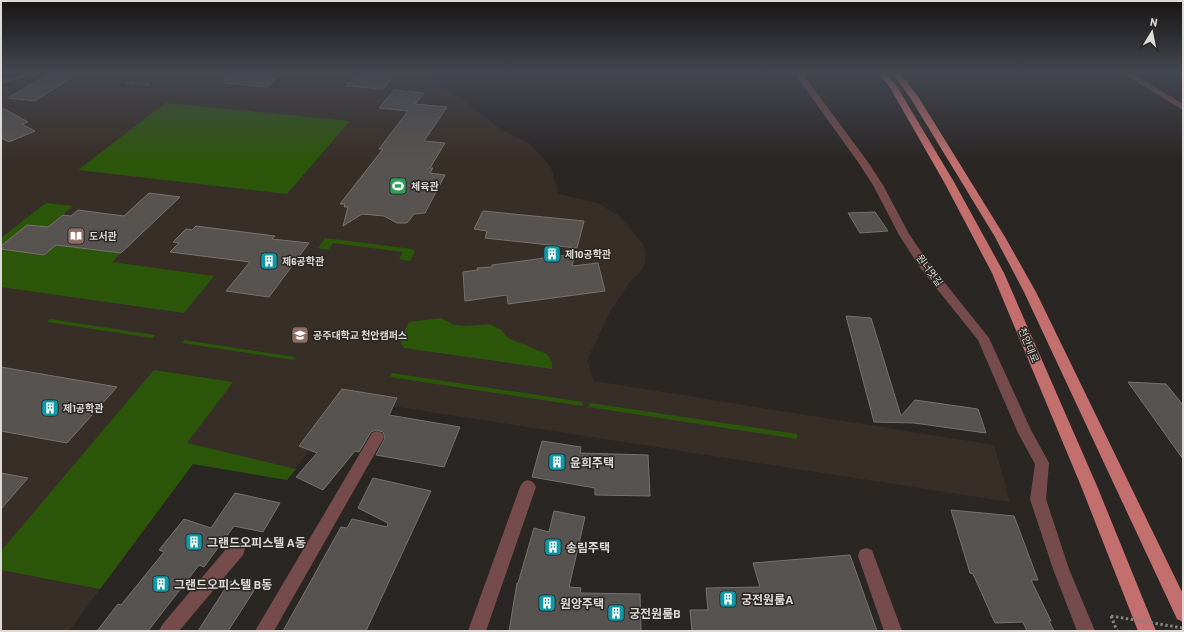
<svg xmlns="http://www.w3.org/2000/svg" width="1184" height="632" font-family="Barlow,'Noto Sans KR',sans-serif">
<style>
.built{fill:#382e28}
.green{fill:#2c560a}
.building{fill:#575350;stroke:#777270}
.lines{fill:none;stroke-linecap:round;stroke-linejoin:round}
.path-far1{stroke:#878381;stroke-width:2;stroke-dasharray:1.5 1.5;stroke-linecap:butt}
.path{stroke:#878381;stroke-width:3;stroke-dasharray:2.5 2.5;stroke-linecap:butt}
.minor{fill:#754c4b;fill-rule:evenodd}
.major{fill:#c36f6e;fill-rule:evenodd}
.path-bridge{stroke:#878381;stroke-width:3;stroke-dasharray:2.5 2.5;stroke-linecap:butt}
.labels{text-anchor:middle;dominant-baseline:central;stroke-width:3;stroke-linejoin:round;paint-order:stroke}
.poi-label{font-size:10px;font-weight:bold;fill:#dddad8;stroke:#2a2624;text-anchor:start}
.street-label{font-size:10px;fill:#dddad8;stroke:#2a2624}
.near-poi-label{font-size:12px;font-weight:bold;fill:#dddad8;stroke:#2a2624;text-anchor:start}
</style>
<rect width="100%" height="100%" fill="#2a2624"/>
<!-- built -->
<polygon class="built" points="39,73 430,73 431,76 430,81 462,99 500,129 529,143 551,167 558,194 598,203 619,216 643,244 646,261 641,271 629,283 611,310 587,360 594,381 994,445 1010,502 348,399 287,480 193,464 69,631 1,631 1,87 22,81"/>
<!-- green -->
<g class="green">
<polygon points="165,103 350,121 287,194 78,170"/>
<polygon points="47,203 73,206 48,227 27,225 1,246 1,238 42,206"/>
<polygon points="325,238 412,249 415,252 410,261 399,259 403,252 333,243 328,250 318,248"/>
<polygon points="56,245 121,253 112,262 214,276 184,313 1,287 1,249 43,255"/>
<polygon points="441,318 454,325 466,326 490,324 501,330 508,338 547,354 552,362 552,369 404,348 400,341 409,322"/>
<polygon points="50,319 155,335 152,338 47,322"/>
<polygon points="184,340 295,357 293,360 182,343"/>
<polygon points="154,370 233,382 187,443 296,469 287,480 193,464 100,589 1,570 1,551"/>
<polygon points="392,373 583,402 582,406 390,377"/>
<polygon points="590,403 797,434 797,439 589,407"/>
</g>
<!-- building -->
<g class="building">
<polygon points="50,73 79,73 35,101 8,98"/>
<polygon points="225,73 283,73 267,87 225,83"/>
<polygon points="358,73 394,73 391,76 393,76 383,89 346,86"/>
<polygon points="394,90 424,93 415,104 447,107 424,141 445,143 430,168 433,168 430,173 445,175 425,213 414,214 407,223 397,223 384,216 362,214 343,226 348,207 344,207 345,204 340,204 383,149 379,149 408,111 379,108"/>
<polygon points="1,107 28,122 22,124 35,131 9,142 1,138"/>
<polygon points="149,193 180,197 121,253 56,245 44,255 1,249 1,246 27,225 48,227 63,215 71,216 78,210 124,216"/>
<polygon points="483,211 584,221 577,248 485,238 487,231 474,229"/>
<polygon points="875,212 888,231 860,233 848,213"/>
<polygon points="196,226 275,236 272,239 309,243 269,297 226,291 250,262 170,252 179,243 173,242 186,229 192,230"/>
<polygon points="575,254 572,266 598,263 605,291 508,304 507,295 465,301 463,272 478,270 477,268 492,267 492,265"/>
<polygon points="846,316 871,318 901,416 915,400 978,409 986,433 914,423 874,422"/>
<polygon points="1,367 117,387 67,443 1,431"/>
<polygon points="1128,382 1166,384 1183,405 1183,459"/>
<polygon points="342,389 397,398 389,415 460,427 444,467 376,455 385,438 383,432 376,430 371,432 359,452 355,451 323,490 296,477 317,453 299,446"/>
<polygon points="542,441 581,447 580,453 648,455 650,496 595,495 595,488 532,477"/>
<polygon points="1,473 28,478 1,509"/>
<polygon points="373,478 431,491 366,631 283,631 341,527 347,528 352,519 387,527 388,523 358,508"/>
<polygon points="235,493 280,503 263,532 234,526 204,567 199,565 148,631 97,631 118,604 121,605 164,552 159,550 184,519 211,528"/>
<polygon points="951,510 1014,516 1038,580 1031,580 1051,621 1049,621 1054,631 1027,631 1023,622 995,623 973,574 970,573"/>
<polygon points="554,511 585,517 569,587 581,588 580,593 640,594 641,631 509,631 517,583 518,583 534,528 549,532"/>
<polygon points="850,555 877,631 692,631 690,610 708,610 706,588 760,587 753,563"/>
<polygon points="230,581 255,589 228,631 198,631"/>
</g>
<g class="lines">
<!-- path-far1 -->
<polyline class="path-far1" points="127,83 151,85"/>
<!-- path -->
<polyline class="path" points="1111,616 1117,631"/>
<!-- minor -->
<g class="minor">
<polygon points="27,73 39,73 38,75 1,84 1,80"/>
<polygon points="794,73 802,73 868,162 883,185 909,234 929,263 989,338 1031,430 1049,463 1046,499 1069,569 1095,631 1077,631 1053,569 1030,499 1035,464 1018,433 978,340 921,269 899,235 873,185 858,162"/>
<polygon points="1122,73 1131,73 1183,104 1183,110"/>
<polygon points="377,431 382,433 384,437 382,441 274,631 255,631 372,433"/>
<polygon points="528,480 533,482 536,487 486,631 468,631 520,487 523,482"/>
<polygon points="237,541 243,543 245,549 243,555 179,631 159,631 162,625 231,543"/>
<polygon points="866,548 872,550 902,631 884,631 858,556 860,550"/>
</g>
<!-- major -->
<g class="major">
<polygon points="878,73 886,73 896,85 954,182 1004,273 1097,486 1156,631 1138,631 1081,486 992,273 944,182 889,86"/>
<polygon points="892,73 900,73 919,98 1005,237 1036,292 1183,594 1183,622 1177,619 1024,292 995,237 911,99"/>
</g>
<!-- path-bridge -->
<polyline class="path-bridge" points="1111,616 1183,628"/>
</g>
<!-- sky -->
<linearGradient id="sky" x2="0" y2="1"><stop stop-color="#171514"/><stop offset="0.45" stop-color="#444750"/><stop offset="1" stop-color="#444750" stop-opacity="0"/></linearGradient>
<rect width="1184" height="161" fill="url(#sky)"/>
<!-- icons -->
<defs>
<symbol id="stadium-square" viewBox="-11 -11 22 22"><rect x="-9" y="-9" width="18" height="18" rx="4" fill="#2e9e5b" stroke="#2a2624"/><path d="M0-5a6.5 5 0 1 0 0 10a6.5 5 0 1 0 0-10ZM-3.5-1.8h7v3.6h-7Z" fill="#fff"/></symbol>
<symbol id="library-square" viewBox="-11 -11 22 22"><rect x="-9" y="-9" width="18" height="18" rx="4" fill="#8d6e63" stroke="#2a2624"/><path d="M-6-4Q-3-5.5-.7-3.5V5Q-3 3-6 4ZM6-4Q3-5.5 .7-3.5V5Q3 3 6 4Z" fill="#fff"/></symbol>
<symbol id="building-square" viewBox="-11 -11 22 22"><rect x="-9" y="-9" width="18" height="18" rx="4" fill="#0f9aa8" stroke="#2a2624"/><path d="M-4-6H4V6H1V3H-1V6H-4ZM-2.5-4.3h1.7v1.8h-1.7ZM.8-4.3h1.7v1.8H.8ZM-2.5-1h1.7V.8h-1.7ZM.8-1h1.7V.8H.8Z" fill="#fff"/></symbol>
<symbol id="university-square" viewBox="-11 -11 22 22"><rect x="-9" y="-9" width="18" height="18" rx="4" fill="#8d6e63" stroke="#2a2624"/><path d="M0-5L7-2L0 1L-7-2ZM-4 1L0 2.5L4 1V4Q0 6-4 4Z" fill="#fff"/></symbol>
</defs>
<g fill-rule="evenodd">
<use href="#stadium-square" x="388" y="176" width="20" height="20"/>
<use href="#library-square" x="66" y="226" width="20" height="20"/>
<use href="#building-square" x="542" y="244" width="20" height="20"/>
<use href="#building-square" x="259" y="251" width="20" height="20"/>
<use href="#university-square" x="290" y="325" width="20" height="20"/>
<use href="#building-square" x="40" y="398" width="20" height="20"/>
<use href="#building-square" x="547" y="452" width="20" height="20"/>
<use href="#building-square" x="184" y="532" width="20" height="20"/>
<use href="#building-square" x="543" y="537" width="20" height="20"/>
<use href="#building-square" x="151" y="574" width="20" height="20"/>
<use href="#building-square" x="718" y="589" width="20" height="20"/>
<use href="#building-square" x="537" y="593" width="20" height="20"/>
<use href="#building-square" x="606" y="603" width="20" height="20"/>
</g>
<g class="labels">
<!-- poi labels -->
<g class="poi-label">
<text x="411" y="186">체육관</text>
<text x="89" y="236">도서관</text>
<text x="565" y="254">제10공학관</text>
<text x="282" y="261">제6공학관</text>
<text x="313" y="335">공주대학교 천안캠퍼스</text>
<text x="63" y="408">제1공학관</text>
</g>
<!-- street labels -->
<g class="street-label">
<text transform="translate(930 270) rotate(53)">원너멋길</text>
<text transform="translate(1029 345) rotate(67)">천안대로</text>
</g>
<!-- near-poi labels -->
<g class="near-poi-label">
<text x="570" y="462">윤희주택</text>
<text x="207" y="542">그랜드오피스텔 A동</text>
<text x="566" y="547">송림주택</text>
<text x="174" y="584">그랜드오피스텔 B동</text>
<text x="741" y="599">궁전원룸A</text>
<text x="560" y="603">원앙주택</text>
<text x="629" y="613">궁전원룸B</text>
</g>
</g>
<!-- border -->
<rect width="1184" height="632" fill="none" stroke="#dddad8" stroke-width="4"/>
<!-- north arrow -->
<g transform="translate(1152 32) rotate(10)" stroke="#2a2624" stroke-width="3" paint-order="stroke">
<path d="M0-3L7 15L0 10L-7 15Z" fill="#dddad8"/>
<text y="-6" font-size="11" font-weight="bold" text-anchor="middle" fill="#dddad8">N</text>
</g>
</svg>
